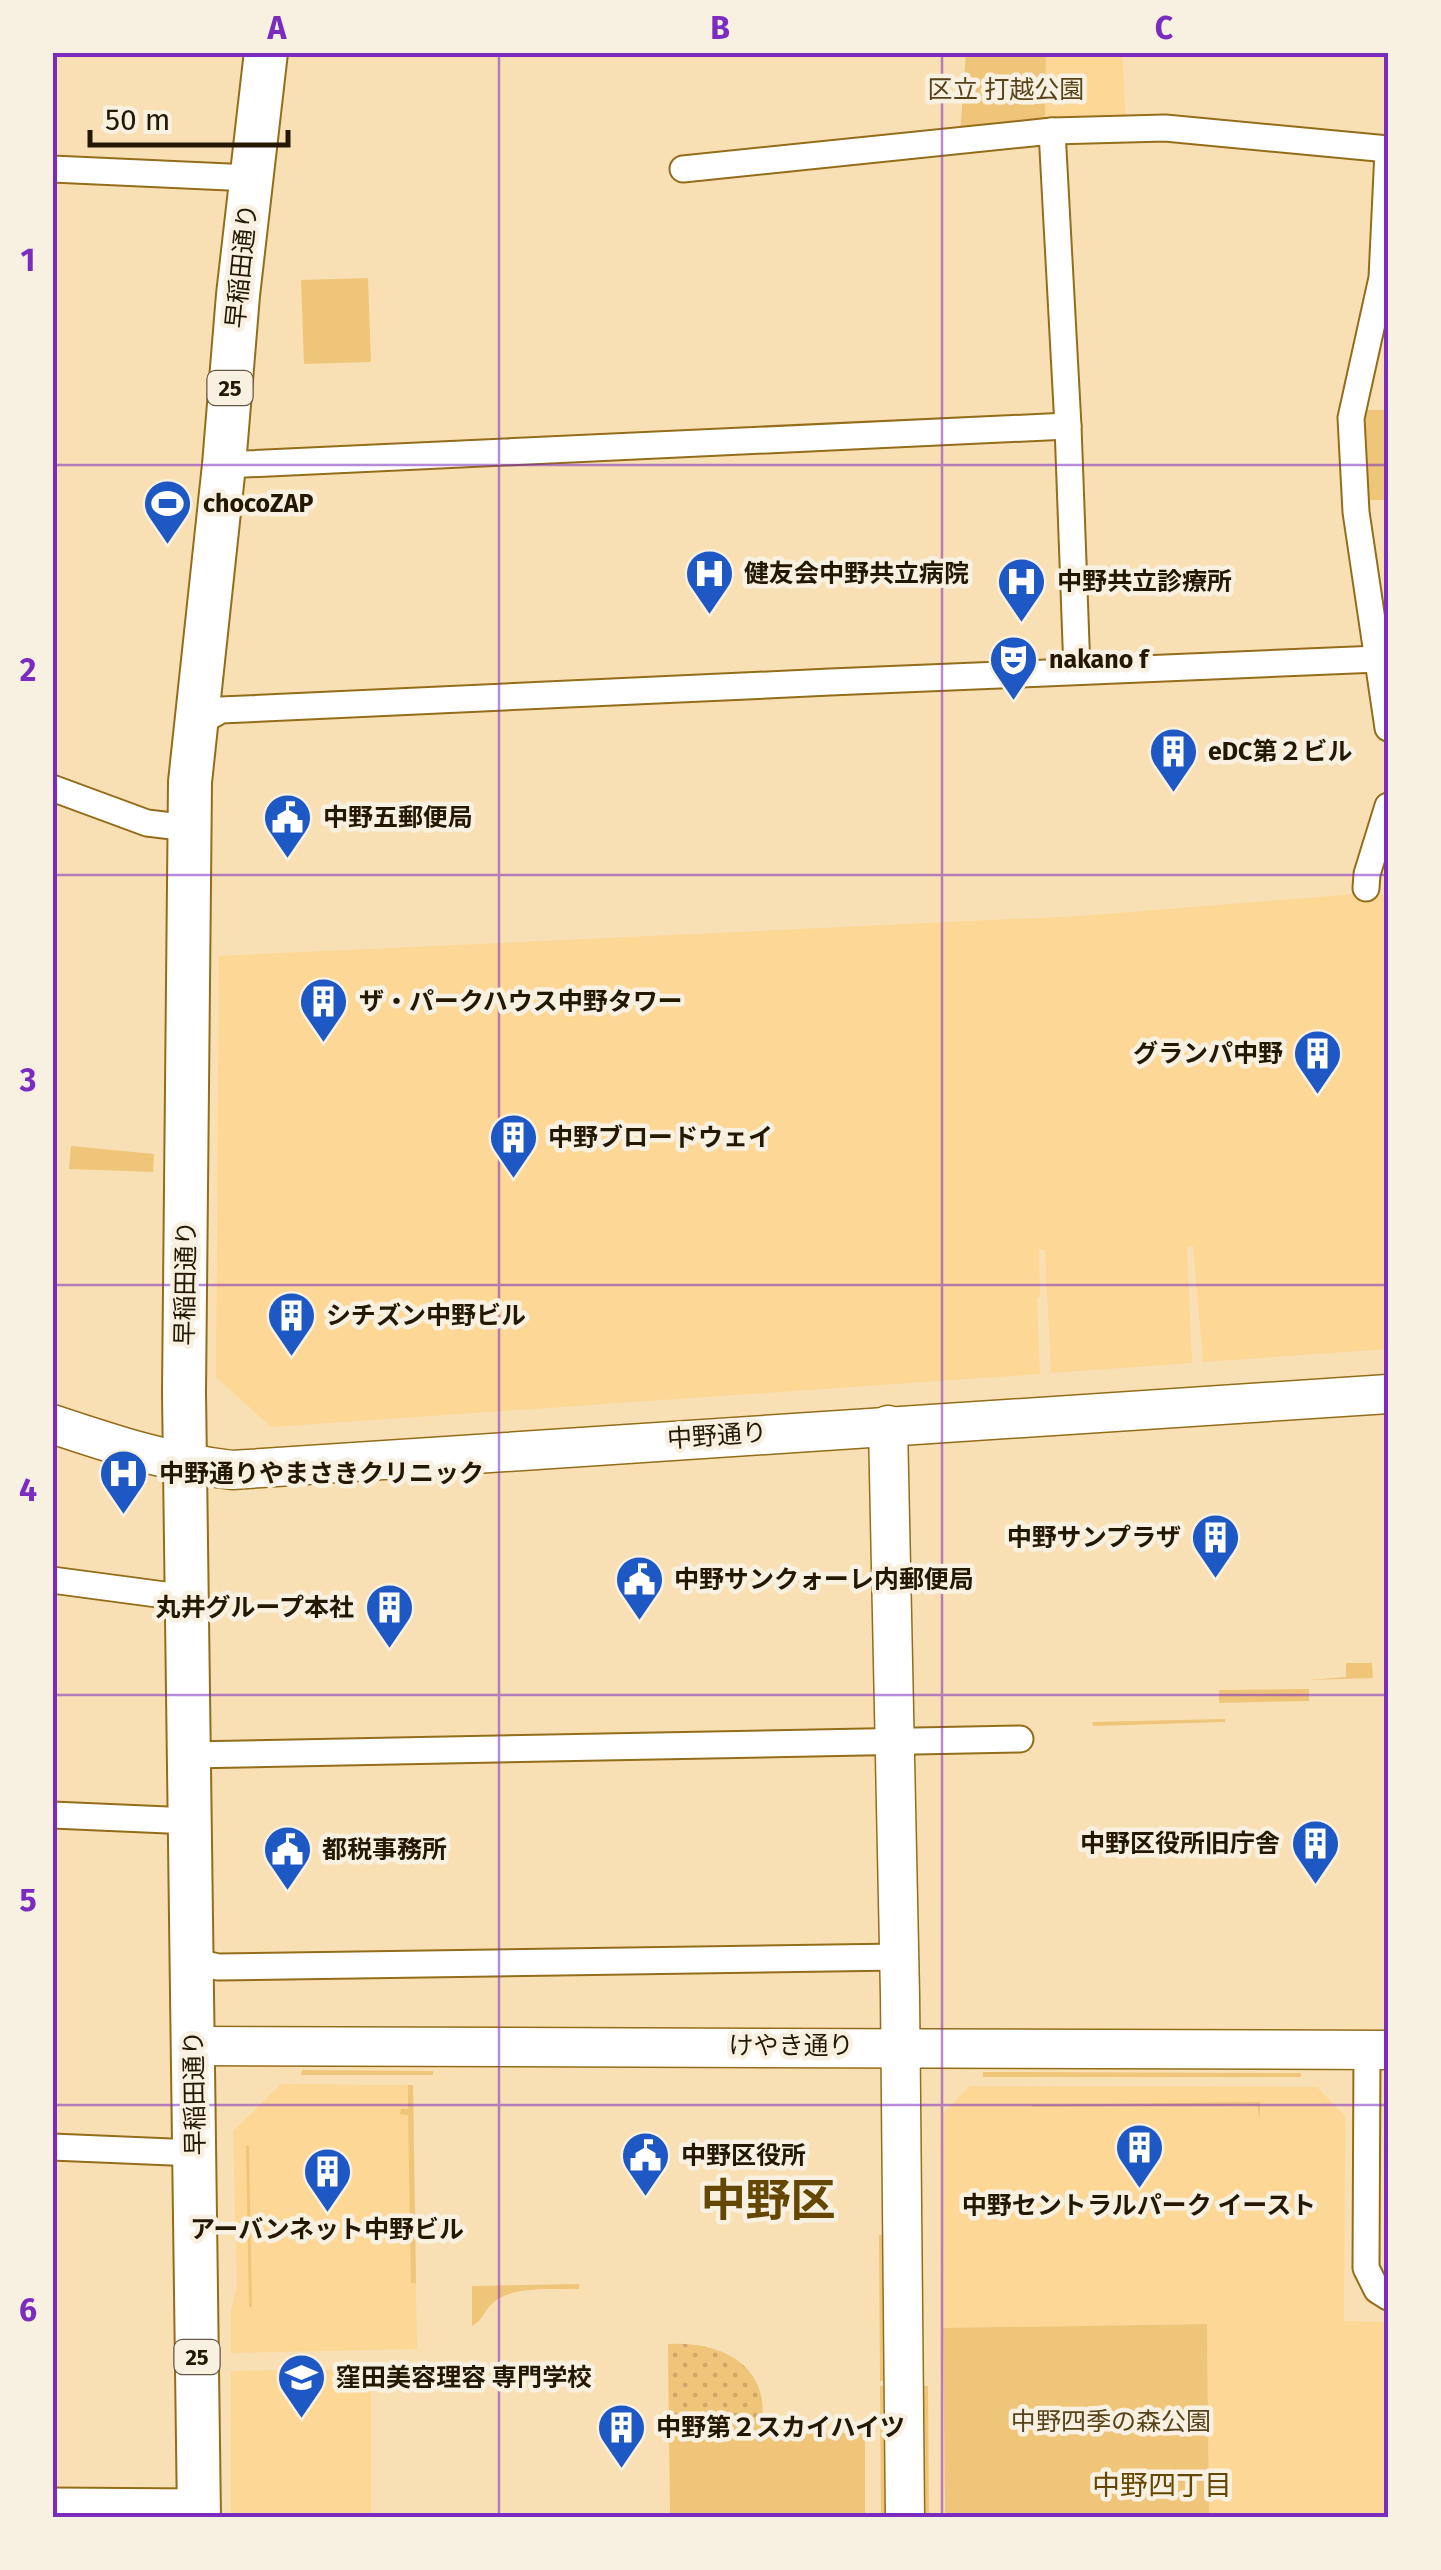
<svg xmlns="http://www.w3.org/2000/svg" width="1441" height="2570" font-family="'Fira Sans','Noto Sans JP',sans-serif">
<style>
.built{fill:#fcd795}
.green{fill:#efc579}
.garden{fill:url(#garden-dots)}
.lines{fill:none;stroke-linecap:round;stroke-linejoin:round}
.street-casing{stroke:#946d1a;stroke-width:29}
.secondary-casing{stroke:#946d1a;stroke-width:41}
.primary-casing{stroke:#946d1a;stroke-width:46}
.street{stroke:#fff;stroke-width:25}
.secondary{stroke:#fff;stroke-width:38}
.primary{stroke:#fff;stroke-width:42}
.grid{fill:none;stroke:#7b2cbf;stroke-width:2.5;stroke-opacity:0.55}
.labels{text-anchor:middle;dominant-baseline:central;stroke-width:9;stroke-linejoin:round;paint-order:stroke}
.shield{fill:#f8f0e1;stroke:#645945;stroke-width:2.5}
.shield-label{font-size:22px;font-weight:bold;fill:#241802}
.park-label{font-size:25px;fill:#58431a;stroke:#f8f0e1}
.street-label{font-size:25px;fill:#241802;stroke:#f8f0e1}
.poi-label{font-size:25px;font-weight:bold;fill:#241802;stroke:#f8f0e1;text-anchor:start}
.neighbourhood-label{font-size:28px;fill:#634702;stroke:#f8f0e1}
.town-label{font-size:45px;font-weight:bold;fill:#634702;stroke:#f8f0e1}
.neatline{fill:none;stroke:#7b2cbf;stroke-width:4}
.grid-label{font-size:32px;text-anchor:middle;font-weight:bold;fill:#7b2cbf}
</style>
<defs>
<pattern id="garden-dots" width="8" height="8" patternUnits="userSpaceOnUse" patternTransform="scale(2.5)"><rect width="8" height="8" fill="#efc579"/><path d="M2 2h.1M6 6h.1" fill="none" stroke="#cda867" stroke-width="1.8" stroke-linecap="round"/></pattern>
</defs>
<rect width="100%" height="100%" fill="#f9e0b4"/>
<!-- built -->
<g class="built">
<polygon points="1046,53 1122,53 1126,123 1045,126"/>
<polygon points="1356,894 1388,895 1388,1349 1203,1362 1193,1246 1187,1247 1192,1363 1051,1373 1045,1250 1039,1249 1040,1297 1037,1297 1040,1374 271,1427 216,1377 219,956 1079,916"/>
<polygon points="281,2084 413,2085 417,2349 231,2353 231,2310 237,2285 233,2131"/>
<polygon points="970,2086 1317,2087 1345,2116 1344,2321 1388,2322 1388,2517 1209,2517 1207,2324 943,2328 942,2114"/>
<polygon points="371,2368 371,2517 231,2517 231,2371"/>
</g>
<!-- green -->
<g class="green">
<polygon points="966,53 1046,53 1045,126 960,133"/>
<polygon points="368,278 371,362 304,364 301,280"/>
<polygon points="1364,410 1388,410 1388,500 1365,500"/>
<polygon points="71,1146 154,1154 153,1172 69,1169"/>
<polygon points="1346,1663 1372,1663 1373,1678 1309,1680 1346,1677"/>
<polygon points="1309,1689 1309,1701 1219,1703 1219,1690"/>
<polygon points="1225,1719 1225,1722 1093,1726 1092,1722"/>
<polygon points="302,2070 433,2071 433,2075 301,2075"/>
<polygon points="983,2072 1301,2073 1301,2077 983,2077"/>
<polygon points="408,2085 413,2085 416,2283 411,2283 408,2115 400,2114 401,2109 408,2109"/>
<polygon points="1260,2102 1260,2119 1257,2105 1033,2107 1032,2105"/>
<polygon points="246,2145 249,2146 252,2307 249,2307"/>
<polygon points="879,2235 883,2235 886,2381 880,2381"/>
<path d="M579 2284V2289C554 2290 513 2285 493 2303 484 2310 483 2321 472 2326V2286Z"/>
<polygon points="1207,2324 1209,2517 945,2517 943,2328"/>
<polygon points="880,2386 886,2386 887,2517 881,2517"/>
<polygon points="922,2386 928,2386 929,2517 923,2517"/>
<polygon points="865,2433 865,2517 670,2517 669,2435"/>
</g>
<!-- garden -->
<path class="garden" d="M668 2344C725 2341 775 2368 760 2434L669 2435Z"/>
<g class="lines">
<defs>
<g id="street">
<polyline points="1052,131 1068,426 1077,671"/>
<polyline points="1388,151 1382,278 1351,418 1356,512 1388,728"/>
<polyline points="52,169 251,178"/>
<polyline points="683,169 1052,131 1165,128 1388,149"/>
<polyline points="224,465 1068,426"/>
<path d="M196 724 221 710C607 690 992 676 1378 659"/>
<polyline points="52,788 147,823 189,828"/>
<polyline points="1366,888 1367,874 1388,806"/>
<polyline points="52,1580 187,1598"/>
<polyline points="189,1755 1020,1739"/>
<polyline points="52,1815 191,1821"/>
<polyline points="193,1956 201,1963 218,1967 899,1957"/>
<polyline points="1367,2050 1366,2268 1377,2290 1388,2297"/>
<polyline points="52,2147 195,2153"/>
<polyline points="52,2501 199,2502"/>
</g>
<g id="secondary">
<path d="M52 1424C112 1444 169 1463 232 1470L1388 1394"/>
<polyline points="888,1425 900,1995 905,2518"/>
<polyline points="194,2046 1388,2050"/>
</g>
<polyline id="primary" points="199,2518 184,1392 190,782 224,465 238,295 266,52"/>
</defs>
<!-- street casing -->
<use href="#street" class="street-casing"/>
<!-- secondary casing -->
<use href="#secondary" class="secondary-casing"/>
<!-- primary casing -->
<use href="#primary" class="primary-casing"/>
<!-- street -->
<use href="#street" class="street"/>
<!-- secondary -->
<use href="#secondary" class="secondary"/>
<!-- primary -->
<use href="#primary" class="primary"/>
</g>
<!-- grid -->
<path class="grid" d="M499 52V2518M942 52V2518M52 465H1388M52 875H1388M52 1285H1388M52 1695H1388M52 2105H1388"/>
<!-- icons -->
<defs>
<symbol id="stadium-pin" viewBox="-11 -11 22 30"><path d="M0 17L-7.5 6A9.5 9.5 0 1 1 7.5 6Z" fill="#1e58c5" stroke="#f8f0e1"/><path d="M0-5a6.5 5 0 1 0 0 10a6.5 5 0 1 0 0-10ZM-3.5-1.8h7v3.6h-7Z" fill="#fff"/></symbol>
<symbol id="hospital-pin" viewBox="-11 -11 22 30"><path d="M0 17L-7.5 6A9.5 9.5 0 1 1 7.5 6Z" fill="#1e58c5" stroke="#f8f0e1"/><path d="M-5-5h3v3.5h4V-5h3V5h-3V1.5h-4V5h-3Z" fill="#fff"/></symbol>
<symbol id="theatre-pin" viewBox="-11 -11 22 30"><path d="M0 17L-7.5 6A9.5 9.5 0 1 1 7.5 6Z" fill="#1e58c5" stroke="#f8f0e1"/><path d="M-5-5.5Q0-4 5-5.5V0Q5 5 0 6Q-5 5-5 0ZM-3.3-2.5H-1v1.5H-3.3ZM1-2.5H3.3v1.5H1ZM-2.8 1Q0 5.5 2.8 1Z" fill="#fff"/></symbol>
<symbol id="building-pin" viewBox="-11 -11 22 30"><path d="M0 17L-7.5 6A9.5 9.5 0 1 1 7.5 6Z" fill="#1e58c5" stroke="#f8f0e1"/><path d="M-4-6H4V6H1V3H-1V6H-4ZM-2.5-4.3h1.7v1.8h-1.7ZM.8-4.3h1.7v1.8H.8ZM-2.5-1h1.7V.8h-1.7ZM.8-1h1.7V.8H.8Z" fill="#fff"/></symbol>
<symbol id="civic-pin" viewBox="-11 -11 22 30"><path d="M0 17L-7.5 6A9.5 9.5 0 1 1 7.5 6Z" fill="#1e58c5" stroke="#f8f0e1"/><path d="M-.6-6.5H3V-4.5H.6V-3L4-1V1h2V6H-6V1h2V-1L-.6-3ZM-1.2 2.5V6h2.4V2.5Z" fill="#fff"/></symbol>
<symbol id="school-pin" viewBox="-11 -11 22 30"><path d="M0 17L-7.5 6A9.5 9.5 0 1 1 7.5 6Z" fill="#1e58c5" stroke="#f8f0e1"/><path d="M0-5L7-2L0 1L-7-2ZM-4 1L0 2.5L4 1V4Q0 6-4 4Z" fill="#fff"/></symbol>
</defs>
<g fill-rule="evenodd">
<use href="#stadium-pin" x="140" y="476" width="55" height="75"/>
<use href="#hospital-pin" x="682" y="546" width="55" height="75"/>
<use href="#hospital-pin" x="994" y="554" width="55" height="75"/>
<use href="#theatre-pin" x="986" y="632" width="55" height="75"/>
<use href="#building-pin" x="1146" y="724" width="55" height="75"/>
<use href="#civic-pin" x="260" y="790" width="55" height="75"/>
<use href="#building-pin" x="296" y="974" width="55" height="75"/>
<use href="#building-pin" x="1290" y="1026" width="55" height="75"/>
<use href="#building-pin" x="486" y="1110" width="55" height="75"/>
<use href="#building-pin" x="264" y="1288" width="55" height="75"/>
<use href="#hospital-pin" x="96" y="1446" width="55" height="75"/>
<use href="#building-pin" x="1188" y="1510" width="55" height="75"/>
<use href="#civic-pin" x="612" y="1552" width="55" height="75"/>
<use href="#building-pin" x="362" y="1580" width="55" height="75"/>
<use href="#building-pin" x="1288" y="1816" width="55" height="75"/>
<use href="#civic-pin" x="260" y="1822" width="55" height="75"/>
<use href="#building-pin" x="1112" y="2120" width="55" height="75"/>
<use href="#civic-pin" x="618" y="2128" width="55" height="75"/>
<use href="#building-pin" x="300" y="2144" width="55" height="75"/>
<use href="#school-pin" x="274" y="2350" width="55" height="75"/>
<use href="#building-pin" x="594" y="2400" width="55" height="75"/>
</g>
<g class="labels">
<!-- shield labels -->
<g class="shield">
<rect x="207.5" y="371" width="45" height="34" rx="8"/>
<rect x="174.5" y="2340" width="45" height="34" rx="8"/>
</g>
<g class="shield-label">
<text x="230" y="388">25</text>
<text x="197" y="2357">25</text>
</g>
<!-- park labels -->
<g class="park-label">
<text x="1006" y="90">区立 打越公園</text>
<text x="1111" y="2422">中野四季の森公園</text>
</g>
<!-- street labels -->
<g class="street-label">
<text transform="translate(242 266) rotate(-84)">早稲田通り</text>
<text transform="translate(186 1283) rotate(-89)">早稲田通り</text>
<text transform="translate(717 1436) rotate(-4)">中野通り</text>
<text x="791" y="2046">けやき通り</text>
<text transform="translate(195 2093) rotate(-91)">早稲田通り</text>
</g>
<!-- poi labels -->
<g class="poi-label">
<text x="203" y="504">chocoZAP</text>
<text x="744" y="574">健友会中野共立病院</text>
<text x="1057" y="582">中野共立診療所</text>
<text x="1049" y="660">nakano f</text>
<text x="1208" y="752">eDC第２ビル</text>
<text x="323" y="818">中野五郵便局</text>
<text x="359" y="1002">ザ・パークハウス中野タワー</text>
<text x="1283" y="1054" text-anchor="end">グランパ中野</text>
<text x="548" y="1138">中野ブロードウェイ</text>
<text x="326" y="1316">シチズン中野ビル</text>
<text x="159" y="1474">中野通りやまさきクリニック</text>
<text x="1181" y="1538" text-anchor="end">中野サンプラザ</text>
<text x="674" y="1580">中野サンクォーレ内郵便局</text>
<text x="354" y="1608" text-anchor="end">丸井グループ本社</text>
<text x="1280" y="1844" text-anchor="end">中野区役所旧庁舎</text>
<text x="322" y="1850">都税事務所</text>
<text x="681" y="2156">中野区役所</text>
<text x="1139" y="2206" text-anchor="middle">中野セントラルパーク イースト</text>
<text x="327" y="2230" text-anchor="middle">アーバンネット中野ビル</text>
<text x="336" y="2378">窪田美容理容 専門学校</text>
<text x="656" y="2428">中野第２スカイハイツ</text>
</g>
<!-- neighbourhood labels -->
<g class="neighbourhood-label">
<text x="1162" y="2485">中野四丁目</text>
</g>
<!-- town labels -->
<g class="town-label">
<text x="768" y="2201">中野区</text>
</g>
</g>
<!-- border -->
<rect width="1441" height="2570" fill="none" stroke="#f8f0e1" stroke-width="110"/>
<!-- scale -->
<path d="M90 130v15h198v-15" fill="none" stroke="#241802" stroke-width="5"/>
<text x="105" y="130" font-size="30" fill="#241802" stroke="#f8f0e1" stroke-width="8" paint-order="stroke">50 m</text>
<rect x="55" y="55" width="1331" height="2460" class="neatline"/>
<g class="grid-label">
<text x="277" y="39">A</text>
<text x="720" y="39">B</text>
<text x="1164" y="39">C</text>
<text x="28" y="271">1</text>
<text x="28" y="681">2</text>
<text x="28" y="1091">3</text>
<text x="28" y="1501">4</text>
<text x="28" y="1911">5</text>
<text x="28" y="2321">6</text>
</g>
</svg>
